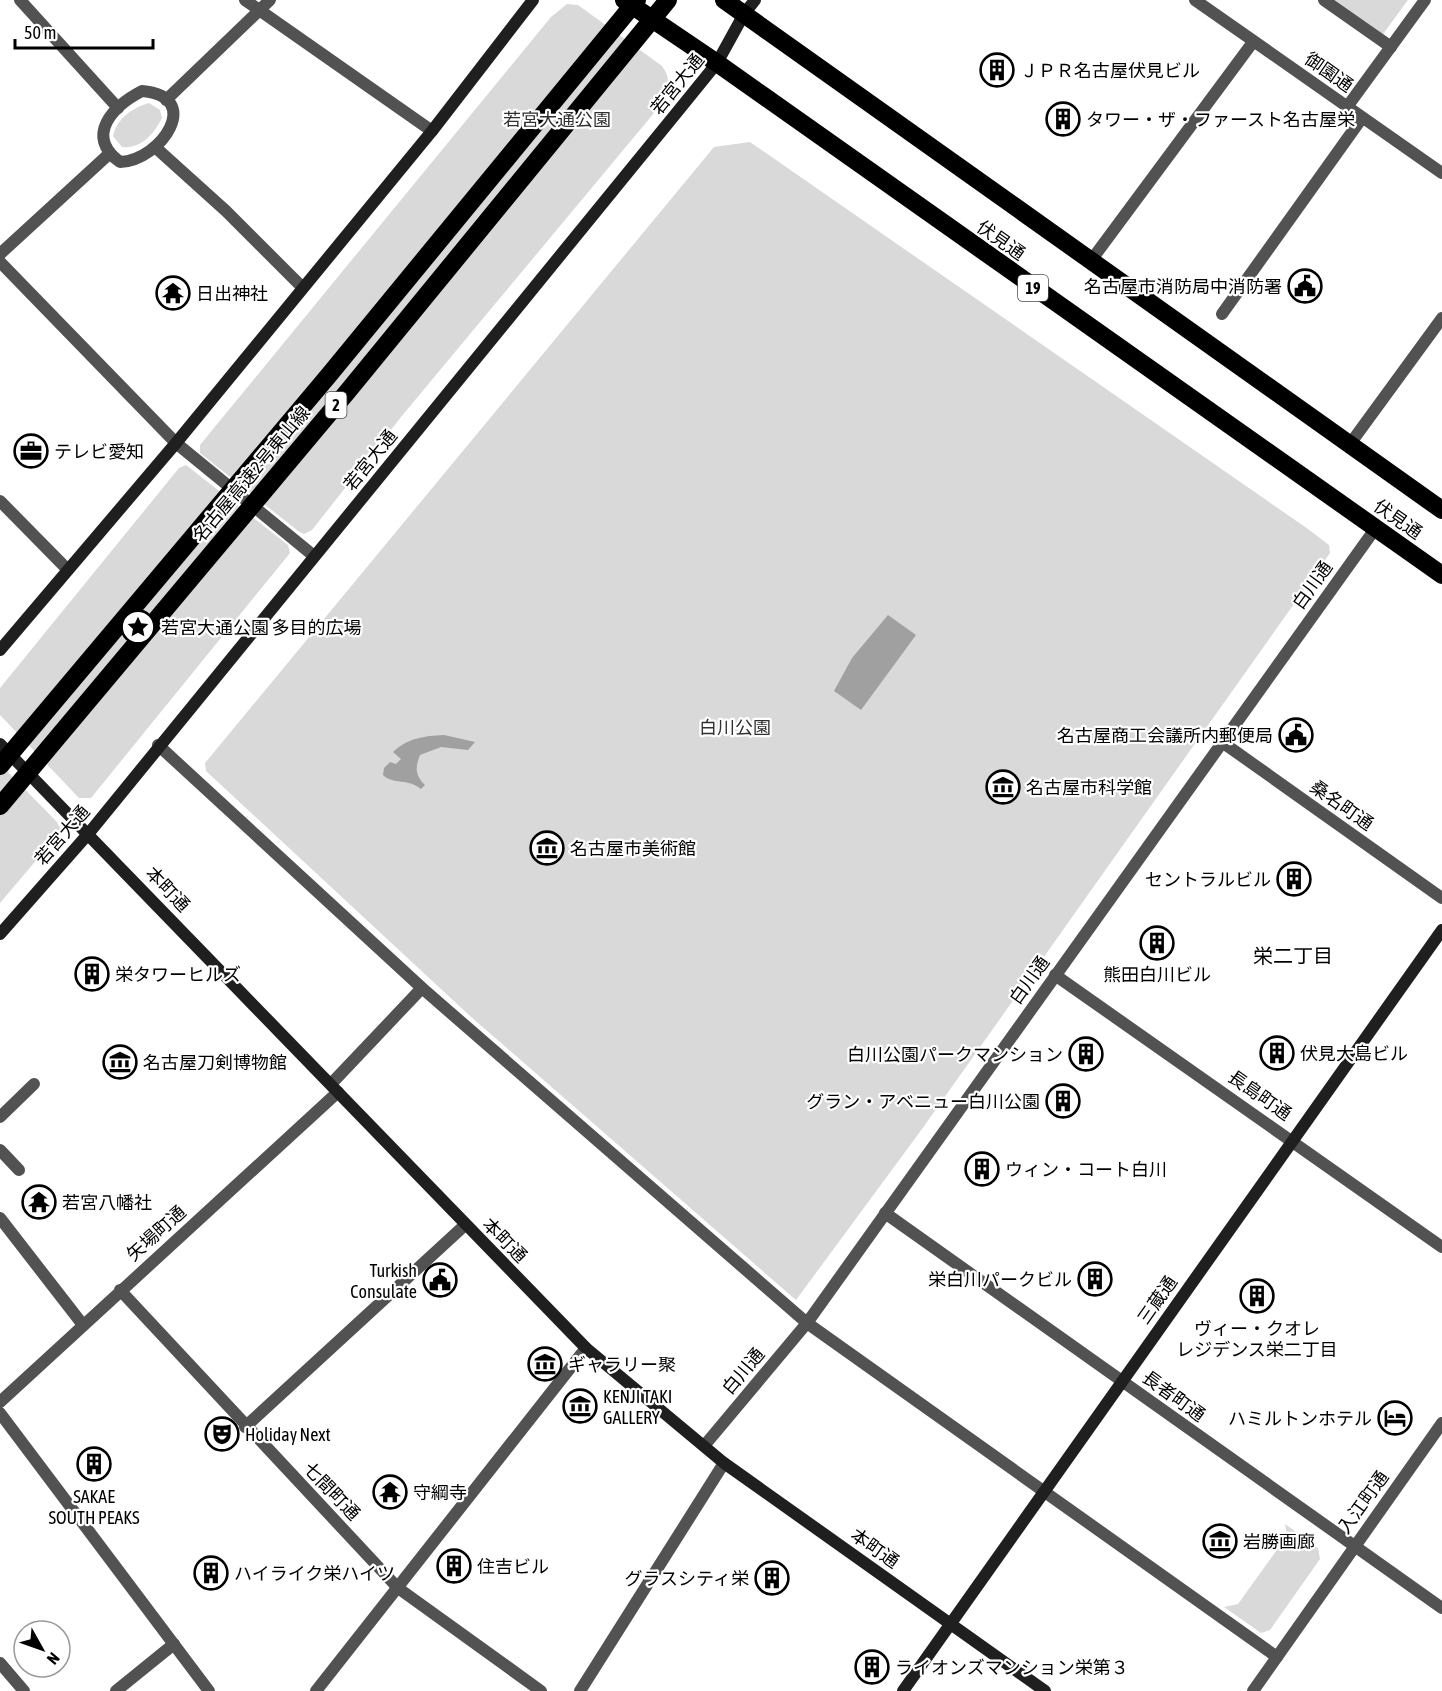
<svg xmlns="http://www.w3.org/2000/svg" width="1442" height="1691" font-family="'Asap Condensed','Noto Sans JP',sans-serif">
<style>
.green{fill:#d9d9d9}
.water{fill:#a0a0a0}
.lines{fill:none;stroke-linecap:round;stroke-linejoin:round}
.street{stroke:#525252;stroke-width:12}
.secondary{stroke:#1f1f1f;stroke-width:12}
.highway{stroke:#000;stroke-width:18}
.labels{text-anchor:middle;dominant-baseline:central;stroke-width:4.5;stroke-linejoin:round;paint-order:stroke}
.shield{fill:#fff;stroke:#4c4c4c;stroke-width:1.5}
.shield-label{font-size:16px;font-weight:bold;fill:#000}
.poi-label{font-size:18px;fill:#000;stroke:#fff;text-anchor:start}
.street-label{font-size:18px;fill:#000;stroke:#fff}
.park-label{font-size:18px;fill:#303030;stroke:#fff}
.neighbourhood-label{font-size:20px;fill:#000;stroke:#fff}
</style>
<rect width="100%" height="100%" fill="#fff"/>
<!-- green -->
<g class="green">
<polygon points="1335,0 1408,0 1383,34"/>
<path d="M567 4 578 5 662 66C673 81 667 91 659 107L401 417 312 530 304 534 298 531 200 453V445L551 17Z"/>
<path d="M149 103 160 110 162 118C154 134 141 149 122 147L113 136C117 118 132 108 149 103Z"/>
<polygon points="750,142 1308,529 1329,545 1330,553 922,1129 796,1300 470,1016 206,771 205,763 714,147"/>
<polygon points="186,465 288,545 290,553 91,798 79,798 0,715 0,688 179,468"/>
<polygon points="0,764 57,822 61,831 0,903"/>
<polygon points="1285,1524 1318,1548 1320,1559 1270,1630 1261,1633 1224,1607 1238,1604 1287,1536"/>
</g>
<!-- water -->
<g class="water">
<polygon points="888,615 916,635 861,710 834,691 852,658"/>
<path d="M444 735 475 742 468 750 441 747 420 755C415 768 415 775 425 785L421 789C408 778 393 785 383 775L384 768 390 762 396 764 401 759 393 752C408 738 424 736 444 735Z"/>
</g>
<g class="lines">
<!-- street -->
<g class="street">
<polyline points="20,0 118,108"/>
<polyline points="245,0 432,131"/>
<polyline points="1195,0 1442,173"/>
<polyline points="1324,0 1391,47"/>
<path d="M142 91C204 96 162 160 120 162 84 136 113 106 142 91Z"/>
<polyline points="166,100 270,0"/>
<polyline points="1347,107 1425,0"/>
<polyline points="155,147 226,211 302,287"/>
<polyline points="0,254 109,154"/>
<polyline points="0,262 176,443 314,556"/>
<polyline points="1090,262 1253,42"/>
<polyline points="1222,314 1362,118"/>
<polyline points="1350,444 1442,318"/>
<polyline points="0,501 67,569"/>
<polyline points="1222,742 1442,898"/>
<polyline points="158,745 422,988 807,1323 1277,1657"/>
<polyline points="1055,975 1442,1247"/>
<polyline points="331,1084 422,988"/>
<polyline points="0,1117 34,1084"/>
<polyline points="0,1150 19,1170"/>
<polyline points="885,1213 1442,1608"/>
<polyline points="0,1218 83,1325"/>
<polyline points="120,1290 398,1588 541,1691"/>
<polyline points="0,1402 338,1092"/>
<polyline points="0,1413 209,1691"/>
<polyline points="245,1427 465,1225"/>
<polyline points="704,1446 807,1323 1375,529"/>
<polyline points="0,1663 24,1691"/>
<polyline points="116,1691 174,1644"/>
<polyline points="316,1691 586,1348"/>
<polyline points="580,1691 724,1463"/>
<polyline points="1253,1691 1442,1423"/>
</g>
<!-- secondary -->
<g class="secondary">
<polyline points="0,650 176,443 432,131 533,0"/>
<polyline points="0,744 586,1348 724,1463 1045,1691"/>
<polyline points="0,934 89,833 678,111 717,63 744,14 755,0"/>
<polyline points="903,1691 1442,930"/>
</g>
<!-- highway -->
<g class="highway">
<polyline points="624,0 717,63 1442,575"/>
<polyline points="724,0 1442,510"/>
<polyline points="0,766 329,375 637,0"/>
<polyline points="0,806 348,391 668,0"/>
</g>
</g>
<!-- icons -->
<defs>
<symbol id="building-ring" viewBox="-11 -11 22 22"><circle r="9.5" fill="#fff" stroke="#000" stroke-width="1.5"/><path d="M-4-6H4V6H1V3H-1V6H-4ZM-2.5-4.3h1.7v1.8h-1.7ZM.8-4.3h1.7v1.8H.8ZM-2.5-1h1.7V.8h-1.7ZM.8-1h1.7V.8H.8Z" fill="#000"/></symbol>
<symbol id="civic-ring" viewBox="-11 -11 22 22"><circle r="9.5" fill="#fff" stroke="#000" stroke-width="1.5"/><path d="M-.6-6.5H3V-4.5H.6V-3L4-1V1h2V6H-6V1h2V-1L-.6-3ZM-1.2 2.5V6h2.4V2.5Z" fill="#000"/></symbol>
<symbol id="temple-ring" viewBox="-11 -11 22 22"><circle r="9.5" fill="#fff" stroke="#000" stroke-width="1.5"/><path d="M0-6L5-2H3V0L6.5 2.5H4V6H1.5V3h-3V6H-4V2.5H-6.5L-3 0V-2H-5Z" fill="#000"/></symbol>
<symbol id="office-ring" viewBox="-11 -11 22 22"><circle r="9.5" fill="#fff" stroke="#000" stroke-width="1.5"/><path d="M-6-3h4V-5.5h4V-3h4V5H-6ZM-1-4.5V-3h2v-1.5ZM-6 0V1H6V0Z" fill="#000"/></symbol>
<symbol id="sight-ring" viewBox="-11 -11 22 22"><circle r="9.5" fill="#fff" stroke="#000" stroke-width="1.5"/><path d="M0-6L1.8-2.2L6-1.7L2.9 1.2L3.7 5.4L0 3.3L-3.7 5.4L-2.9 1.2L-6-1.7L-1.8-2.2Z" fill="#000"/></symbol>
<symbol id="museum-ring" viewBox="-11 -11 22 22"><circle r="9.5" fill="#fff" stroke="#000" stroke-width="1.5"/><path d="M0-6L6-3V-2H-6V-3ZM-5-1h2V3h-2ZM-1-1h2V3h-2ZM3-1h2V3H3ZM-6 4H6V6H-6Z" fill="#000"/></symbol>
<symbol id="hotel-ring" viewBox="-11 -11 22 22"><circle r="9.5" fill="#fff" stroke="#000" stroke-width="1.5"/><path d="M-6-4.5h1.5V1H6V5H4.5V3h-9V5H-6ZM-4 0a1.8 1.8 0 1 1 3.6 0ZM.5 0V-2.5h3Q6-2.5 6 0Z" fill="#000"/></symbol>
<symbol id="theatre-ring" viewBox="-11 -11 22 22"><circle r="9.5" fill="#fff" stroke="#000" stroke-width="1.5"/><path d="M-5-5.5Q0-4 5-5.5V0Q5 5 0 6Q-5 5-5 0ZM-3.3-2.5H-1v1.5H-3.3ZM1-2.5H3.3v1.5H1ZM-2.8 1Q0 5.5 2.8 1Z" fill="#000"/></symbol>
</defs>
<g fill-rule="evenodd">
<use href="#building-ring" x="978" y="51" width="38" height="38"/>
<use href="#building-ring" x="1044" y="100" width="38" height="38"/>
<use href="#civic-ring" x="1286" y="267" width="38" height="38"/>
<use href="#temple-ring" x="154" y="274" width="38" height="38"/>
<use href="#office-ring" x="12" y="432" width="38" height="38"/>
<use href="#sight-ring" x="119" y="608" width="38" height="38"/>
<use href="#civic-ring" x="1277" y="716" width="38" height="38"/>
<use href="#museum-ring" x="984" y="768" width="38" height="38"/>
<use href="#museum-ring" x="528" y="829" width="38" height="38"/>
<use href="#building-ring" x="1275" y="860" width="38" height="38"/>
<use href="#building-ring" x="1138" y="924" width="38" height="38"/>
<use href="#building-ring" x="73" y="955" width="38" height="38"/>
<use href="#building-ring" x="1258" y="1034" width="38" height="38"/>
<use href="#building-ring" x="1067" y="1035" width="38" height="38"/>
<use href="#museum-ring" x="101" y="1043" width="38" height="38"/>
<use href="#building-ring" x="1044" y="1082" width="38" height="38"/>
<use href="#building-ring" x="963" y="1150" width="38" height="38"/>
<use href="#temple-ring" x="20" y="1183" width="38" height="38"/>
<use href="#building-ring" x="1076" y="1260" width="38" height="38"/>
<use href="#civic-ring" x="421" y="1261" width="38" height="38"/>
<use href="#building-ring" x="1238" y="1277" width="38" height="38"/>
<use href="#museum-ring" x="526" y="1345" width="38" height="38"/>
<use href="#museum-ring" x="561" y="1387" width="38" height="38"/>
<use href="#hotel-ring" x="1376" y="1399" width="38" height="38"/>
<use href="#theatre-ring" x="203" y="1415" width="38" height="38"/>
<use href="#building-ring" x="75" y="1445" width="38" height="38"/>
<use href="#temple-ring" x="371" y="1473" width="38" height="38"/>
<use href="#museum-ring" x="1201" y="1522" width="38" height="38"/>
<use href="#building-ring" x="435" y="1547" width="38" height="38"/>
<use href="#building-ring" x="192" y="1554" width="38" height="38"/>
<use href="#building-ring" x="753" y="1559" width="38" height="38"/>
<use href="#building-ring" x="853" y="1648" width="38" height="38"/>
</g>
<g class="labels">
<!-- shield labels -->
<g class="shield">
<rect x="1018" y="275" width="30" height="26" rx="4.5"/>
<rect x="325.5" y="392" width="21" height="26" rx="4.5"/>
</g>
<g class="shield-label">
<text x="1033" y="288">19</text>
<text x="336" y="405">2</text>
</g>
<!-- poi labels -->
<g class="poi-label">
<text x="1020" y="70">ＪＰＲ名古屋伏見ビル</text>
<text x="1086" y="119">タワー・ザ・ファースト名古屋栄</text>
<text x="1282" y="286" text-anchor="end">名古屋市消防局中消防署</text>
<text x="196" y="293">日出神社</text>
<text x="54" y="451">テレビ愛知</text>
<text x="161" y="627">若宮大通公園 多目的広場</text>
<text x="1273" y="735" text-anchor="end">名古屋商工会議所内郵便局</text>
<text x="1026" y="787">名古屋市科学館</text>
<text x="570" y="848">名古屋市美術館</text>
<text x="1271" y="879" text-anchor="end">セントラルビル</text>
<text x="115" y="974">栄タワーヒルズ</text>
<text x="1157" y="974" text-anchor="middle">熊田白川ビル</text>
<text x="1300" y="1053">伏見大島ビル</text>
<text x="1063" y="1054" text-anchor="end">白川公園パークマンション</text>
<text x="143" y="1062">名古屋刀剣博物館</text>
<text x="1040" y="1101" text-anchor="end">グラン・アベニュー白川公園</text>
<text x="1005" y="1169">ウィン・コート白川</text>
<text x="62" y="1202">若宮八幡社</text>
<text x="417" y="1270" text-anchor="end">Turkish<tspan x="417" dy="21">Consulate</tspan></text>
<text x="1072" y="1279" text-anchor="end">栄白川パークビル</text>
<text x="1257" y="1328" text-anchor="middle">ヴィー・クオレ<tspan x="1257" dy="21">レジデンス栄二丁目</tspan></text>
<text x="568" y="1364">ギャラリー聚</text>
<text x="603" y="1396">KENJI TAKI<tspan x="603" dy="21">GALLERY</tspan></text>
<text x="1372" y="1418" text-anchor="end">ハミルトンホテル</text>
<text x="245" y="1434">Holiday Next</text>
<text x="413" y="1492">守綱寺</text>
<text x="94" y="1496" text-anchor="middle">SAKAE<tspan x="94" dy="21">SOUTH PEAKS</tspan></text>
<text x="1243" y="1541">岩勝画廊</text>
<text x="477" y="1566">住吉ビル</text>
<text x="234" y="1573">ハイライク栄ハイツ</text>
<text x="749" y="1578" text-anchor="end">グラスシティ栄</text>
<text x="895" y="1667">ライオンズマンション栄第３</text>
</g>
<!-- street labels -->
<g class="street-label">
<text transform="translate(1329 72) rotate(35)">御園通</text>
<text transform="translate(677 84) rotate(-51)">若宮大通</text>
<text transform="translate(1001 240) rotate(35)">伏見通</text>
<text transform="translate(370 460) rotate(-51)">若宮大通</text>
<text transform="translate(251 474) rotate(-50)">名古屋高速2号東山線</text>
<text transform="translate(1398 519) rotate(35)">伏見通</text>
<text transform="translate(1312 585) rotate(-54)">白川通</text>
<text transform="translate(1342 805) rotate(35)">桑名町通</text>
<text transform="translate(62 835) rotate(-49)">若宮大通</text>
<text transform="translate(168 889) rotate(46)">本町通</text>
<text transform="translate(1029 980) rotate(-54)">白川通</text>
<text transform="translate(1260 1095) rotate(35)">長島町通</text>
<text transform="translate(156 1233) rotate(-42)">矢場町通</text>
<text transform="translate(505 1240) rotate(45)">本町通</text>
<text transform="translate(1157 1300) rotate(-55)">三蔵通</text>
<text transform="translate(743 1371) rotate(-50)">白川通</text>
<text transform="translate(1174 1396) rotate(36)">長者町通</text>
<text transform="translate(332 1491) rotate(46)">七間町通</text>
<text transform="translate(1363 1502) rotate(-54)">入江町通</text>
<text transform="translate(875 1548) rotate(35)">本町通</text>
</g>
<!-- park labels -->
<g class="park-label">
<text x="557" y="119">若宮大通公園</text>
<text x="735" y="727">白川公園</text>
</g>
<!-- neighbourhood labels -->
<g class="neighbourhood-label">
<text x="1293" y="955">栄二丁目</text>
</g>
</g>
<!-- north arrow -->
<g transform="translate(42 1649) rotate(130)"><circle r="28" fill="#ffffff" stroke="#999999" stroke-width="1.5"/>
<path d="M0-4.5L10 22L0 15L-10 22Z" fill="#000000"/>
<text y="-9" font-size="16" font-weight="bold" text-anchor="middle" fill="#000000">N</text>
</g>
<!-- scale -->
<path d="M15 39v9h138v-9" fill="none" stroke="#000000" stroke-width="3"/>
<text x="24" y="39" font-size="18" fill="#000000" stroke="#ffffff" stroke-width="4.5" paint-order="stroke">50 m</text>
</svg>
